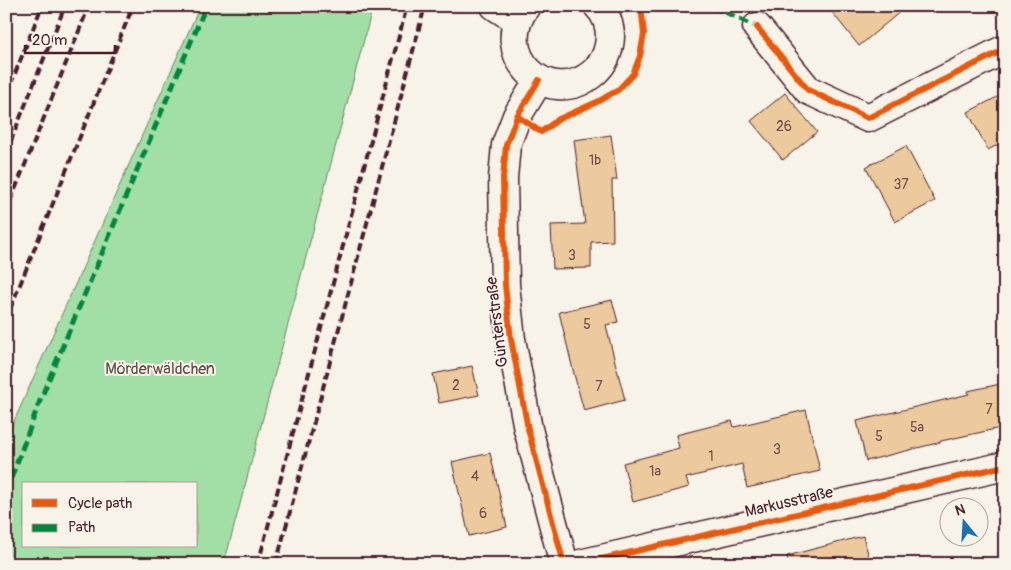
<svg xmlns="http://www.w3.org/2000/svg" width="1011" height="570" font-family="Pangolin,sans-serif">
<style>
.green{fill:#a2dfa6;stroke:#767f68;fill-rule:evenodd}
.building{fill:#ecca9e;stroke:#4a1f2b}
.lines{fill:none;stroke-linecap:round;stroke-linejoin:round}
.street-casing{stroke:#4a1f2b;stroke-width:31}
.secondary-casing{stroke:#4a1f2b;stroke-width:31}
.street{stroke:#f7f3e8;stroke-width:28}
.secondary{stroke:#f7f3e8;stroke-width:28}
.rail{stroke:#4a1f2b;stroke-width:4;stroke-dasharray:8 4;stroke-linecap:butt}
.quiet{stroke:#00873e;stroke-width:5;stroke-dasharray:10 5;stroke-linecap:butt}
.cycleway-casing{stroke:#f7f3e8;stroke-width:9}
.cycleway{stroke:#e8590c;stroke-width:6}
.labels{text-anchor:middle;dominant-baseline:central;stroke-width:4;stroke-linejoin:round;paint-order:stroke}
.number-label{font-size:14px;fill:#724a48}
.street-label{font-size:16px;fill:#4a1f2b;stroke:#f7f3e8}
.park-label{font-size:16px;fill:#604f4a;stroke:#f7f3e8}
</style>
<rect width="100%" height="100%" fill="#f7f3e8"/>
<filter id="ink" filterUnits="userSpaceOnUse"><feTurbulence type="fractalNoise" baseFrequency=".02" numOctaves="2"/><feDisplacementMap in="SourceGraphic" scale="10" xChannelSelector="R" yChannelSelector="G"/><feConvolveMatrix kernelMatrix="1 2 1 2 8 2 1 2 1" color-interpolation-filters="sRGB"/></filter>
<g filter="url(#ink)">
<!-- green -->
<path class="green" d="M200 6H373L224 564H6V439ZM24 484H196V546H24Z"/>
<!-- building -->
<g class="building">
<polygon points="827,6 907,6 859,46"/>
<polygon points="785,93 817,132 783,160 751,121"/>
<polygon points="1005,93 1005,141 988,150 968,112"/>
<polygon points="611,135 617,180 612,180 613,241 591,242 591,268 553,269 551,225 585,224 574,140"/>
<polygon points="906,146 935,201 895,222 866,167"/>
<polygon points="612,300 618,322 606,325 613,354 625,400 584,411 574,374 559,312"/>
<polygon points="472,366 479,395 439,403 433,374"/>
<polygon points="1005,383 1005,427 941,441 941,442 866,461 857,421 969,394 968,391"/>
<polygon points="806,410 820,471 747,488 742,464 686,478 689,487 633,502 623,463 679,448 676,435 732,421 734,427"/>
<polygon points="490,453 507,527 469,536 452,462"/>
<polygon points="863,536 871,564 788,564 787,556"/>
</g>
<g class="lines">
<defs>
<g id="street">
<polyline points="757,27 808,90 868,118 1005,49"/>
<polyline points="580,564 1005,466"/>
</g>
<g id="secondary">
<polyline points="495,6 517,20"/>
<path d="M526 6C490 53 547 110 592 74 602 66 607 57 609 45 612 32 608 16 598 6"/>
<polyline points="539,80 517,116 506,145 503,178 505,285 511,339 528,429 564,564"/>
</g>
</defs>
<!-- street casing -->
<use href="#street" class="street-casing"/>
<!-- secondary casing -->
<use href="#secondary" class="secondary-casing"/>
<!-- street -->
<use href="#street" class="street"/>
<!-- secondary -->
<use href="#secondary" class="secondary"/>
<!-- rail -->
<g class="rail">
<polyline points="6,96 42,6"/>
<polyline points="6,153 65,6"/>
<polyline points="6,212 89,6"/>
<polyline points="6,319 133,6"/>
<polyline points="258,564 407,6"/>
<polyline points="276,564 425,6"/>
</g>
<!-- quiet -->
<g class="quiet">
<polyline points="712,6 757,27"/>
<polyline points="6,492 41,398 206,6"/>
</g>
<defs>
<g id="cycleway">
<polyline points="757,27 808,90 868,118 1005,49"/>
<polyline points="539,80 517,116 506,145 503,178 505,285 511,339 528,429 564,564"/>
<polyline points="517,116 541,132 559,119 597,102 618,90 633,74 640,56 644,34 641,6"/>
<polyline points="580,564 1005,466"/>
</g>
</defs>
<!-- cycleway casing -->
<use href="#cycleway" class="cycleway-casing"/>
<!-- cycleway -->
<use href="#cycleway" class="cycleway"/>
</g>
</g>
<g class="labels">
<!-- number labels -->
<g class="number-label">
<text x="784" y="126">26</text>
<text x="595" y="160">1b</text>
<text x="901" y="184">37</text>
<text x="572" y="255">3</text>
<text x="587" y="324">5</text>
<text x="456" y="385">2</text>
<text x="599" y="386">7</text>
<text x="989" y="409">7</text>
<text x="917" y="427">5a</text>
<text x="879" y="436">5</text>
<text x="777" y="449">3</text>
<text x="711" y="456">1</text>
<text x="655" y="471">1a</text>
<text x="475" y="476">4</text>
<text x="483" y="513">6</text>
</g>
<!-- street labels -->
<g class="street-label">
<text transform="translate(497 322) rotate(-97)">Günterstraße</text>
<text transform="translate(789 502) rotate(-13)">Markusstraße</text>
</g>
<!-- park labels -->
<g class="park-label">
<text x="160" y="369">Mörderwäldchen</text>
</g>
</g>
<!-- margin -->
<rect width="1011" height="570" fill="none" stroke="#f7f3e8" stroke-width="25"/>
<rect x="12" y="12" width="986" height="545" fill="none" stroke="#4a1f2b" stroke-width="2" filter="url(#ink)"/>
<!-- legend -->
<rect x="22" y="482" width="175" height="65" fill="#f7f3e8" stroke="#b29e9c"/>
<rect x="32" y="499" width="25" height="8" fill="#e8590c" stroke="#b29e9c"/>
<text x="68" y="508" font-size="15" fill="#4a1f2b">Cycle path</text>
<rect x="32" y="524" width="25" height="8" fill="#00873e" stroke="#b29e9c"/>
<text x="68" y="532" font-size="15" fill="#4a1f2b">Path</text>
<!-- north arrow -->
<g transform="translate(964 522) rotate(342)"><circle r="24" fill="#f7f3e8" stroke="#b29e9c"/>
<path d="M0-4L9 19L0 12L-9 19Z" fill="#1f6fb2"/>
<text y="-8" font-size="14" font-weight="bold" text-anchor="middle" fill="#4a1f2b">N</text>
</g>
<!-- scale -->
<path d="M25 45v8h90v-8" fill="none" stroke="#4a1f2b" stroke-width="2.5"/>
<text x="32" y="45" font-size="15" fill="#4a1f2b" stroke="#f7f3e8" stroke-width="4" paint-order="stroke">20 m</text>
</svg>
